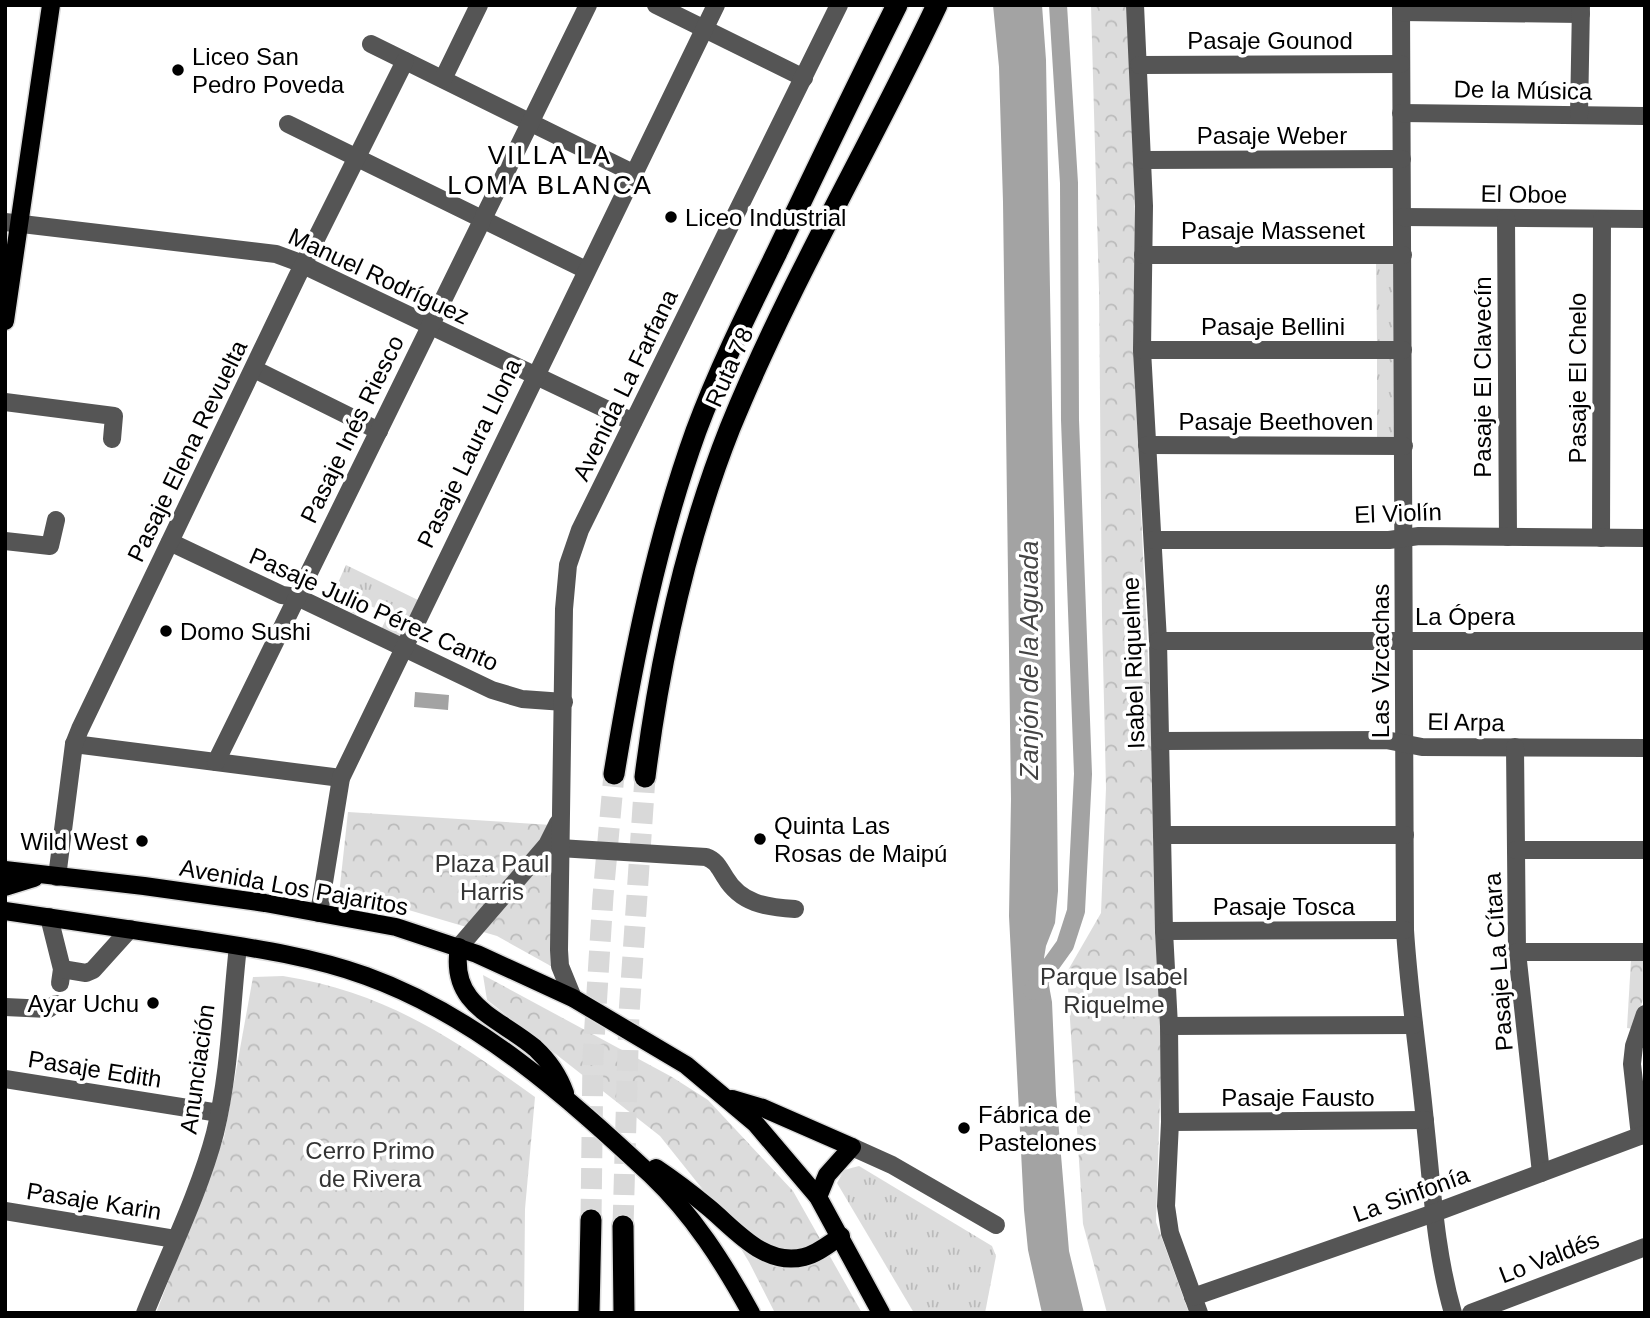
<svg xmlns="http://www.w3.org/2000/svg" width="1650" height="1318" font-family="Arial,sans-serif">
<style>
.grass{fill:url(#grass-tufts)}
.park{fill:url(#park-crowns)}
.water{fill:#a3a3a3}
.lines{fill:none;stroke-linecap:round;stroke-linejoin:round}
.canal{stroke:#a3a3a3;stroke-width:18}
.highway-tunnel{stroke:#d9d9d9;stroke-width:21;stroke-dasharray:21 10;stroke-linecap:butt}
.major-casing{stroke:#dbdbdb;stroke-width:21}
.highway-casing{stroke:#dbdbdb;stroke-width:24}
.minor{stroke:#555;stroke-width:18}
.major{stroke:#000;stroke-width:18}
.highway{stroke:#000;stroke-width:21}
.poi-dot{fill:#000;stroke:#fff;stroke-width:2.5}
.labels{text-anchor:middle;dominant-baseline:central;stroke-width:7;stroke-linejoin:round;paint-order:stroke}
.street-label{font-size:24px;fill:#000;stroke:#fff}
.poi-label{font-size:24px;fill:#000;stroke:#fff;text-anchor:start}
.park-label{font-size:24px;fill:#333;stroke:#fff}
.neighbourhood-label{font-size:26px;letter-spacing:2px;fill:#000;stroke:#fff}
.water-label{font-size:26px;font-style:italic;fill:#444;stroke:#fff}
</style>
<defs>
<pattern id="grass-tufts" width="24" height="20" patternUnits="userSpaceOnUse" patternTransform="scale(1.75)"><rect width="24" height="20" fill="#dcdcdc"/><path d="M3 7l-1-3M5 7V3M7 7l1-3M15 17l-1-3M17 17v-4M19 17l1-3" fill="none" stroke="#bbb"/></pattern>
<pattern id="park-crowns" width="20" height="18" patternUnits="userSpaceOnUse" patternTransform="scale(1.75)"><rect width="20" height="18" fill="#dcdcdc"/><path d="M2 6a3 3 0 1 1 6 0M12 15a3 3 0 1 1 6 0" fill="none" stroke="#bbb"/></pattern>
</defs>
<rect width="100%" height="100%" fill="#fff"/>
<!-- grass -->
<g class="grass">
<polygon points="1376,261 1394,261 1395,343 1377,343"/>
<rect x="1377" y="357" width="18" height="82"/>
<polygon points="346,565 418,600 398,641 380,632 388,615 363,602 356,615 347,610 355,594 337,585"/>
<polygon points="859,1166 992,1246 996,1256 985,1313 914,1313 837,1183 844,1170"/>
</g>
<!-- park -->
<g class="park">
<polygon points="1091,5 1128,5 1134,167 1139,470 1155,807 1162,1036 1156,1222 1189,1313 1107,1313 1083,1224 1067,972 1101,913 1106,788 1102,616 1099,290"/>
<polygon points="348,812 552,825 558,970 497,936 395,906 339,895"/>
<polygon points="1631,960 1645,960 1645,993 1634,1029 1627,1028"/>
<polygon points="483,975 672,1077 708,1100 793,1191 862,1313 775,1313 749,1262 712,1201 660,1136 487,1000"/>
<path d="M283 976C385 992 453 1038 535 1097L525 1209 524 1313H156L224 1137 253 977Z"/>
</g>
<!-- water -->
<g class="water">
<polygon points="993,5 1042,5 1046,60 1054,520 1058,891 1055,923 1046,946 1044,958 1052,1002 1056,1095 1069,1251 1084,1313 1042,1313 1028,1250 1024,1210 1009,916 1011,799 1003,202 999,67"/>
<polygon points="415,692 449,695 448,710 414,707"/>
</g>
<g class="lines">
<!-- canal -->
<polyline class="canal" points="1032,991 1065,945 1076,911 1083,774 1070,420 1069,183 1058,5"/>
<!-- highway-tunnel -->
<g class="highway-tunnel">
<polyline points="591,1220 593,1057 603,896 614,774"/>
<polyline points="623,1226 629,1014 645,777"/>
</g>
<defs>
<g id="major">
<polyline points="5,321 51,5"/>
<polyline points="5,870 144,886 265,903 396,927 477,954 573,998 686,1065 755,1123 818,1197 881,1313"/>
<polyline points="5,887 34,878"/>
<path d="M5 911C68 920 131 930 194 939 253 948 310 956 366 976 477 1016 566 1096 651 1175 693 1215 723 1262 751 1313"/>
<path d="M459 947C449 1006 498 1017 535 1048 548 1060 559 1076 565 1093"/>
<polyline points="732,1099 763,1108 852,1147 827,1175 818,1197"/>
<path d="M656 1168C674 1180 691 1193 708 1207 735 1229 764 1267 804 1257 817 1254 829 1244 841 1236"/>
</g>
<g id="highway">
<path d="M614 774C633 658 656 542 696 431 719 369 748 311 777 252 816 170 856 87 897 5"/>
<path d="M645 777C660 658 686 539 730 428 789 283 870 147 937 5"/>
<polyline points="623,1226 624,1313"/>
<polyline points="589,1313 591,1220"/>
</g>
</defs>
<!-- major casing -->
<use href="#major" class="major-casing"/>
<!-- highway casing -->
<use href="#highway" class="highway-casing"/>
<!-- minor -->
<g class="minor">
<polyline points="656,5 804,78"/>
<polyline points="1135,5 1144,206 1142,350 1158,641 1164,931 1169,1026 1170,1122 1166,1206 1170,1233 1199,1313"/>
<path d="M1401 5 1405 930C1409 994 1419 1058 1425 1122 1432 1186 1435 1251 1453 1313"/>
<polyline points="1401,12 1581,14"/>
<polyline points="371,44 633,173"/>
<polyline points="1139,65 1401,64"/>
<polyline points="443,79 479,5"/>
<polyline points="1401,113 1645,116"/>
<polyline points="1579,115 1581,5"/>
<polyline points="288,124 586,270"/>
<polyline points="1143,160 1402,159"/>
<polyline points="1402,217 1645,219"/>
<polyline points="1506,218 1508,537"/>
<polyline points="5,222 276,254 295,261 633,422"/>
<polyline points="1143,255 1403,255"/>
<polyline points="1142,350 1403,350"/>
<polyline points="254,369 379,431"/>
<polyline points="5,402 114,416 112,439"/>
<polyline points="1147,445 1404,446"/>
<polyline points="1601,538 1602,219"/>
<polyline points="1153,540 1389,540 1419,536 1645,538"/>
<polyline points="5,541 50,546 56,520"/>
<polyline points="170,542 282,595 297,597 492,690 522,699 564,702"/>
<polyline points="1158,641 1645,641"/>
<polyline points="1162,741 1386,740 1422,747 1645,748"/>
<polyline points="74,744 341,778"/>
<polyline points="1515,747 1517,952 1541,1173"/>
<polyline points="216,762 588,5"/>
<polyline points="1162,835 1405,835"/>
<path d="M559 848 706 857C717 861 719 868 725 877 741 904 766 907 795 909"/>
<polyline points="1516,850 1645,850"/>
<polyline points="57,877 74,744 80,729 297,277 405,61"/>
<polyline points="319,913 341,778 716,5"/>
<polyline points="49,917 62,969 60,983"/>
<polyline points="1164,931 1405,930"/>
<polyline points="459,947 547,845 558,823"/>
<polyline points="1517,952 1645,952"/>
<polyline points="62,969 86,973 93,970 130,929"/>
<polyline points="573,998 560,966 559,950 564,609 568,565 580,530 839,5"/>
<polyline points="5,1007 48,1009 56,1004"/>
<polyline points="1169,1026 1414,1025"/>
<polyline points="5,1079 219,1113"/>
<polyline points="1170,1122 1425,1120"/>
<polyline points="1640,1136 1632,1064 1634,1046 1645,1014"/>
<polyline points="852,1147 892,1165 996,1225"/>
<polyline points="5,1211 175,1239"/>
<polyline points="1193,1297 1434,1213 1645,1134"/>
<path d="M145 1313C168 1256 200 1191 215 1133 230 1072 231 1008 238 946"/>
<polyline points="1471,1313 1645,1247"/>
</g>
<!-- major -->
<use href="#major" class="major"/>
<!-- highway -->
<use href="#highway" class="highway"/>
</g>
<!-- markers -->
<g class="poi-dot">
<circle cx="178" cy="70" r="7"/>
<circle cx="671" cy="217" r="7"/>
<circle cx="166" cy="631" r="7"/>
<circle cx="760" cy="839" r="7"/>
<circle cx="142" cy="841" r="7"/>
<circle cx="153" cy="1003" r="7"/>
<circle cx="964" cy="1128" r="7"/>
</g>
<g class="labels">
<!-- street labels -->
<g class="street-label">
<text x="1270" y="40">Pasaje Gounod</text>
<text transform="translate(1523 90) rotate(1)">De la Música</text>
<text x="1272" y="135">Pasaje Weber</text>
<text transform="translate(1524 194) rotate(1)">El Oboe</text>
<text x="1273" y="230">Pasaje Massenet</text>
<text transform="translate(379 276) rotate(25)">Manuel Rodríguez</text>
<text x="1273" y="326">Pasaje Bellini</text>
<text transform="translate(729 367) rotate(-66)">Ruta 78</text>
<text transform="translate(1482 377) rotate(-90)">Pasaje El Clavecín</text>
<text transform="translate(1577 378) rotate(-90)">Pasaje El Chelo</text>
<text transform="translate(625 385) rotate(-64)">Avenida La Farfana</text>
<text x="1276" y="421">Pasaje Beethoven</text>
<text transform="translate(352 429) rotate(-64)">Pasaje Inés Riesco</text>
<text transform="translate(187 451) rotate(-64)">Pasaje Elena Revuelta</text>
<text transform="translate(469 453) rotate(-64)">Pasaje Laura Llona</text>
<text transform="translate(1398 513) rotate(-2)">El Violín</text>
<text transform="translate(374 609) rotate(24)">Pasaje Julio Pérez Canto</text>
<text x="1465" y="616">La Ópera</text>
<text transform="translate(1380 661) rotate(-90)">Las Vizcachas</text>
<text transform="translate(1133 663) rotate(-92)">Isabel Riquelme</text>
<text transform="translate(1466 722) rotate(1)">El Arpa</text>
<text transform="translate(294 887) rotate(10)">Avenida Los Pajaritos</text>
<text x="1284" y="906">Pasaje Tosca</text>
<text transform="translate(1498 962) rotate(-94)">Pasaje La Cítara</text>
<text transform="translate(95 1069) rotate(9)">Pasaje Edith</text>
<text transform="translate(197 1069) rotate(-82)">Anunciación</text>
<text x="1298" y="1097">Pasaje Fausto</text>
<text transform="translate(1411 1194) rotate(-20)">La Sinfonía</text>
<text transform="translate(94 1201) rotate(9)">Pasaje Karin</text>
<text transform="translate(1549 1257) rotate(-21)">Lo Valdés</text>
</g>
<!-- poi labels -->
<g class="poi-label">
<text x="192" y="56">Liceo San<tspan x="192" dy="28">Pedro Poveda</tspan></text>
<text x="685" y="217">Liceo Industrial</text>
<text x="180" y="631">Domo Sushi</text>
<text x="774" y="825">Quinta Las<tspan x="774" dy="28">Rosas de Maipú</tspan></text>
<text x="128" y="841" text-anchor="end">Wild West</text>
<text x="139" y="1003" text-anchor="end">Ayar Uchu</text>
<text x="978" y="1114">Fábrica de<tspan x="978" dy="28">Pastelones</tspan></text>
</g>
<!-- park labels -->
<g class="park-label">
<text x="492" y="863">Plaza Paul<tspan x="492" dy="28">Harris</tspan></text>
<text x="1114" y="976">Parque Isabel<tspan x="1114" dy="28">Riquelme</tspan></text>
<text x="370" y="1150">Cerro Primo<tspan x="370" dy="28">de Rivera</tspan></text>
</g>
<!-- neighbourhood labels -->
<g class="neighbourhood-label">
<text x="550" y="155">VILLA LA<tspan x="550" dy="30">LOMA BLANCA</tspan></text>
</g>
<!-- water labels -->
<g class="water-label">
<text transform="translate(1029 660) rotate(-90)">Zanjón de la Aguada</text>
</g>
</g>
<!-- border -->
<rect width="1650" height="1318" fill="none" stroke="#000000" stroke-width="14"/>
</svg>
